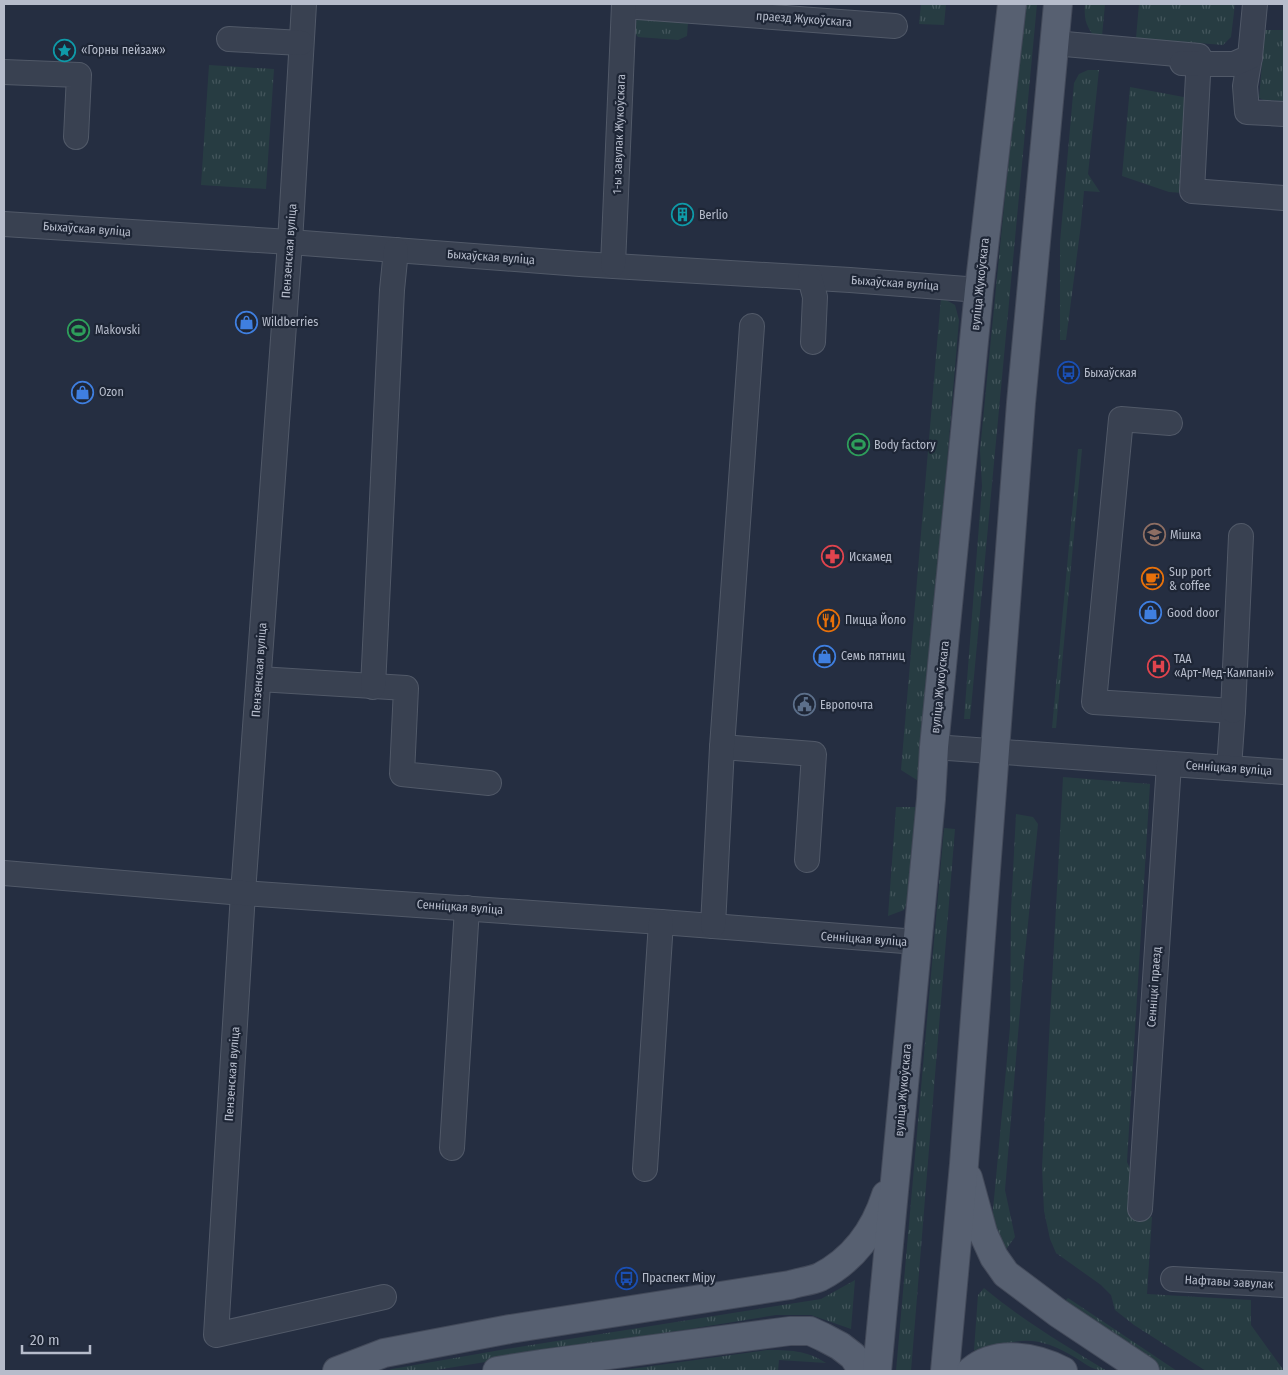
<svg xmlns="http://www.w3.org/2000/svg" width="1288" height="1375" font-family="'Fira Sans Condensed',sans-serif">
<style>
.grass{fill:url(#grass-tufts)}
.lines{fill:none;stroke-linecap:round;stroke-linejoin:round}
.minor-casing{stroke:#515968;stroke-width:26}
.major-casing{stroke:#434a5a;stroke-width:30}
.minor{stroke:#394151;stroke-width:24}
.major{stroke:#576071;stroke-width:28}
.labels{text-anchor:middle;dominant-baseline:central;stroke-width:4.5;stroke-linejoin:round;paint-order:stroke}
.street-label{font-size:12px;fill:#b6bccb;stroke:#1e2636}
.poi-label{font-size:12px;fill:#b6bccb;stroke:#1e2636;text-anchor:start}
</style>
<defs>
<pattern id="grass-tufts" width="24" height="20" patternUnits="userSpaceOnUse" patternTransform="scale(1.25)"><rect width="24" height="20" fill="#273c42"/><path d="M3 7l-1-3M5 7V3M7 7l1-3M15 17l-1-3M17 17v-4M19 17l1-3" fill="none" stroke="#44565c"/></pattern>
</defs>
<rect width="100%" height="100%" fill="#252e41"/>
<!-- grass -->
<g class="grass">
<polygon points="921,4 946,4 944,25 919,24"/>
<polygon points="1024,4 1037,4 970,719 964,719 982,486 980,450"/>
<path d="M1085 4H1105L1102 36 1093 35C1085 24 1084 17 1085 4Z"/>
<polygon points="1139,4 1235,4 1231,37 1223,45 1136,38"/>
<polygon points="638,19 688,22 687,36 678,40 638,37 633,31 633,24"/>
<polygon points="1265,30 1284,30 1284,101 1264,100 1259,98"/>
<polygon points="209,65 274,69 266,189 201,185"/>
<polygon points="1088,70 1099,70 1088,174 1100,192 1084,191 1081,224 1066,340 1060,340 1060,242 1074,83 1079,74"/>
<polygon points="1130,87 1189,98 1183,193 1169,192 1122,176"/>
<polygon points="941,297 955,305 959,320 920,782 901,770"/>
<polygon points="1078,449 1082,449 1056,728 1052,728"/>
<polygon points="1063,777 1150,784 1127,1162 1135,1179 1132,1213 1152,1217 1147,1294 1251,1300 1251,1325 1282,1368 1284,1369 1284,1371 1206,1371 1134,1325 1115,1310 1111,1295 1101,1285 1056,1253 1050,1239 1044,1211 1042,1168"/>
<polygon points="896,807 916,807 909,898 904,910 888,916"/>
<polygon points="1016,814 1033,817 1038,824 1024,963 1005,1190 1015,1237 1002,1255 991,1231 1010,1027 1011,910"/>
<polygon points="944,828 955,829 911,1371 896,1371"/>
<polygon points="855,1280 851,1329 811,1315 776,1315 430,1371 387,1371 392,1369 506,1349 821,1299"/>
<path d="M984 1288C1022 1320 1065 1345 1107 1371 1094 1371 1087 1365 1076 1358 1040 1336 1017 1335 980 1355L974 1350 978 1295Z"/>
<polygon points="1068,1298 1177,1371 1159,1371 1117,1344 1064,1302"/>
<path d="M767 1350C788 1350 807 1350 826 1363L779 1360 778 1371H616Z"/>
</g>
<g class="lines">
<defs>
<g id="minor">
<polyline points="304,4 290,242 243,893 216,1335 384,1297"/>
<polyline points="624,6 895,26"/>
<polyline points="229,39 301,43"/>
<polyline points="1054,43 1199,56 1192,191 1284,198"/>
<polyline points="1250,57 1245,86 1247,112 1284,114"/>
<polyline points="1182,63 1199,64 1234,64 1250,57 1255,4"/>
<polyline points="4,72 79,75 76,137"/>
<polyline points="4,224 290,242 580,264 850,280 979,290"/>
<polyline points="613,265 624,4"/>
<polyline points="810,278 815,297 813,342"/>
<polyline points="1170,423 1121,419 1094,702 1233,711 1229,768"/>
<polyline points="259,679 406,688 402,774 489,783"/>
<polyline points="373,687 392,290 396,250"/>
<polyline points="1233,711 1241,536"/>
<polyline points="722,747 814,754 807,860"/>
<polyline points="934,747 1284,772"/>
<polyline points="4,873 243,893 661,922 917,942"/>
<polyline points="713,926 722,747 752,326"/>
<polyline points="452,1148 467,908"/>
<polyline points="645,1169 661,922"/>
<polyline points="1140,1209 1169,764"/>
<polyline points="1173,1279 1284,1285"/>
</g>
<g id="major">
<polyline points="968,1178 983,1233 994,1257 1006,1274 1058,1313 1145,1371"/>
<path d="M337 1371 384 1353 510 1329 790 1285C799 1282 811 1281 820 1277 853 1260 875 1230 886 1195"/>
<polyline points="497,1371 541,1364 790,1331 810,1331 823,1337 840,1346 853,1356 863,1371"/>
<polyline points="877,1371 931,799 934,747 979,290 1012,4"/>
<polyline points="945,1371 964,1164 1021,403 1058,4"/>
<path d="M971 1371C997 1349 1036 1357 1063 1371"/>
</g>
</defs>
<!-- minor casing -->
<use href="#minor" class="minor-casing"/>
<!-- major casing -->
<use href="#major" class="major-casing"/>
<!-- minor -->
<use href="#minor" class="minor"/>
<!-- major -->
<use href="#major" class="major"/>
</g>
<!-- icons -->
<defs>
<symbol id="sight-ring" viewBox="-11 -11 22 22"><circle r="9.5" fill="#1e2636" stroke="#0f9aa8" stroke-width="1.5"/><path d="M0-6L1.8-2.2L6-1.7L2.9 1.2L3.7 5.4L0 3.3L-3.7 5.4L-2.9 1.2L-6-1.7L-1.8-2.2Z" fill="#0f9aa8"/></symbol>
<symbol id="building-ring" viewBox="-11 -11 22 22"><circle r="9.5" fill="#1e2636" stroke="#0f9aa8" stroke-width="1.5"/><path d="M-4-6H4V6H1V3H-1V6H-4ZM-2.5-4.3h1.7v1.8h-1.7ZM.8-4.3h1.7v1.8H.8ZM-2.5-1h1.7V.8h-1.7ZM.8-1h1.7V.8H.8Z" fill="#0f9aa8"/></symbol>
<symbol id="shop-ring" viewBox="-11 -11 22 22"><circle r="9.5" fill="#1e2636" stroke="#3f7fe0" stroke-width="1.5"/><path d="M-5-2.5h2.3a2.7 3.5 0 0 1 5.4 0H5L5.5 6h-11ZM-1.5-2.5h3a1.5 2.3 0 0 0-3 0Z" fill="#3f7fe0"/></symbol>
<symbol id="stadium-ring" viewBox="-11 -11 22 22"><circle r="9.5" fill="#1e2636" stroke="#2e9e5b" stroke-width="1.5"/><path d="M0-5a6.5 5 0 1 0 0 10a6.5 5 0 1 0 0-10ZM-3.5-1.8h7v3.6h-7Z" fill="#2e9e5b"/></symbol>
<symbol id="bus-ring" viewBox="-11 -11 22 22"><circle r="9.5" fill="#1e2636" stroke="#1a4fb4" stroke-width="1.5"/><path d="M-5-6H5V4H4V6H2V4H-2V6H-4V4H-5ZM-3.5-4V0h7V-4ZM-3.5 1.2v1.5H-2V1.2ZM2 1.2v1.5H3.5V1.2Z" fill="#1a4fb4"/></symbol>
<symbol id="school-ring" viewBox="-11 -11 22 22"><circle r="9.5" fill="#1e2636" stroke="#8d6e63" stroke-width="1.5"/><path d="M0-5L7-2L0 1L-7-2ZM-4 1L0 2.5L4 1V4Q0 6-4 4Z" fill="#8d6e63"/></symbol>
<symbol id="pharmacy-ring" viewBox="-11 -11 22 22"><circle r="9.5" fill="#1e2636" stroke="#e0444e" stroke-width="1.5"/><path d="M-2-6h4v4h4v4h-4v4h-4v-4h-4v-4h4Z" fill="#e0444e"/></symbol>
<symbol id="cafe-ring" viewBox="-11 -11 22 22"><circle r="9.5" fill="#1e2636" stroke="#e8710a" stroke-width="1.5"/><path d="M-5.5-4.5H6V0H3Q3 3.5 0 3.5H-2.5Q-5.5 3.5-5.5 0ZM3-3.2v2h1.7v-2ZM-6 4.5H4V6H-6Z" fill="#e8710a"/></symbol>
<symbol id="restaurant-ring" viewBox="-11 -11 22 22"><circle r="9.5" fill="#1e2636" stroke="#e8710a" stroke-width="1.5"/><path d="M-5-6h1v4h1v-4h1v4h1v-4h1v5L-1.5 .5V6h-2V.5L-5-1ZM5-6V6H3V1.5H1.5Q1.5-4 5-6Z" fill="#e8710a"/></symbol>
<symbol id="hospital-ring" viewBox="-11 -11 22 22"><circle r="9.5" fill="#1e2636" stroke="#e0444e" stroke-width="1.5"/><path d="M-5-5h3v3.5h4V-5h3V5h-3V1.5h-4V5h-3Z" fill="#e0444e"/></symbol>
<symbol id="civic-ring" viewBox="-11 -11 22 22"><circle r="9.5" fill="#1e2636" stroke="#5c6f8a" stroke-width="1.5"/><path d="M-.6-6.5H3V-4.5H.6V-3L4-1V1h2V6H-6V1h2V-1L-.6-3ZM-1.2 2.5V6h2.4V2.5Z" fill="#5c6f8a"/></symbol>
</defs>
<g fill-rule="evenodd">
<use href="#sight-ring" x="52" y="38" width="25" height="25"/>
<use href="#building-ring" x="670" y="202" width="25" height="25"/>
<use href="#shop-ring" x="234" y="310" width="25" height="25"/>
<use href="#stadium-ring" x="66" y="318" width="25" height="25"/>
<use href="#bus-ring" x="1056" y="360" width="25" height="25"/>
<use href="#shop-ring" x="70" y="380" width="25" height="25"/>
<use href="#stadium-ring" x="846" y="432" width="25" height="25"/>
<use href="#school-ring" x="1142" y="522" width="25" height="25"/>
<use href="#pharmacy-ring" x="820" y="544" width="25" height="25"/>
<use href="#cafe-ring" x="1140" y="566" width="25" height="25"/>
<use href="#shop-ring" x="1138" y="600" width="25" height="25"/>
<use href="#restaurant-ring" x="816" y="608" width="25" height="25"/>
<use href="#shop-ring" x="812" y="644" width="25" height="25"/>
<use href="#hospital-ring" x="1146" y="654" width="25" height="25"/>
<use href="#civic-ring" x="792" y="692" width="25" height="25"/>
<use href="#bus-ring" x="614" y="1266" width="25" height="25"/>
</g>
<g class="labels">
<!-- street labels -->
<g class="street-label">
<text transform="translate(804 19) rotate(4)">праезд Жукоўскага</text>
<text transform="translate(619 134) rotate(-88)">1-ы завулак Жукоўскага</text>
<text transform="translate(87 229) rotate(4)">Быхаўская вуліца</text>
<text transform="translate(289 251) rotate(-86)">Пензенская вуліца</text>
<text transform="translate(491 257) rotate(4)">Быхаўская вуліца</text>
<text transform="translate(895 283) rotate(4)">Быхаўская вуліца</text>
<text transform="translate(980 284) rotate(-84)">вуліца Жукоўскага</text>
<text transform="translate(259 670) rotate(-86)">Пензенская вуліца</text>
<text transform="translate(940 687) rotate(-84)">вуліца Жукоўскага</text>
<text transform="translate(1229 768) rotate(4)">Сенніцкая вуліца</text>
<text transform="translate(460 907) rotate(4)">Сенніцкая вуліца</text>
<text transform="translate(864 939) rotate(4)">Сенніцкая вуліца</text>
<text transform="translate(1154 987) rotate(-86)">Сенніцкі праезд</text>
<text transform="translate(232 1074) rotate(-86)">Пензенская вуліца</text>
<text transform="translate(903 1090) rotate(-85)">вуліца Жукоўскага</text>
<text transform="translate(1229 1282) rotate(3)">Нафтавы завулак</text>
</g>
<!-- poi labels -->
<g class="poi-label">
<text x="81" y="50">«Горны пейзаж»</text>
<text x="699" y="215">Berlio</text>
<text x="262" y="322">Wildberries</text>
<text x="95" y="330">Makovski</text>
<text x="1084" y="373">Быхаўская</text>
<text x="99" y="392">Ozon</text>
<text x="874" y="445">Body factory</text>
<text x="1170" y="535">Мішка</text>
<text x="849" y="557">Искамед</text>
<text x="1169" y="572">Sup port<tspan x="1169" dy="14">&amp; coffee</tspan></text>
<text x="1167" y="613">Good door</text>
<text x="845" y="620">Пицца Йоло</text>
<text x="841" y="656">Семь пятниц</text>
<text x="1174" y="659">ТАА<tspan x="1174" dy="14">«Арт-Мед-Кампані»</tspan></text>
<text x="820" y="705">Европочта</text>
<text x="642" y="1278">Праспект Міру</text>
</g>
</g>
<!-- border -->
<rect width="1288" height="1375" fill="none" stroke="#b6bccb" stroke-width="10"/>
<!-- scale -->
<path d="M22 1345v8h68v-8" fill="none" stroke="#b6bccb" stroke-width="2.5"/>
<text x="30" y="1345" font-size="15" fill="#b6bccb" stroke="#1e2636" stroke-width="4" paint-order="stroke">20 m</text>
</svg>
